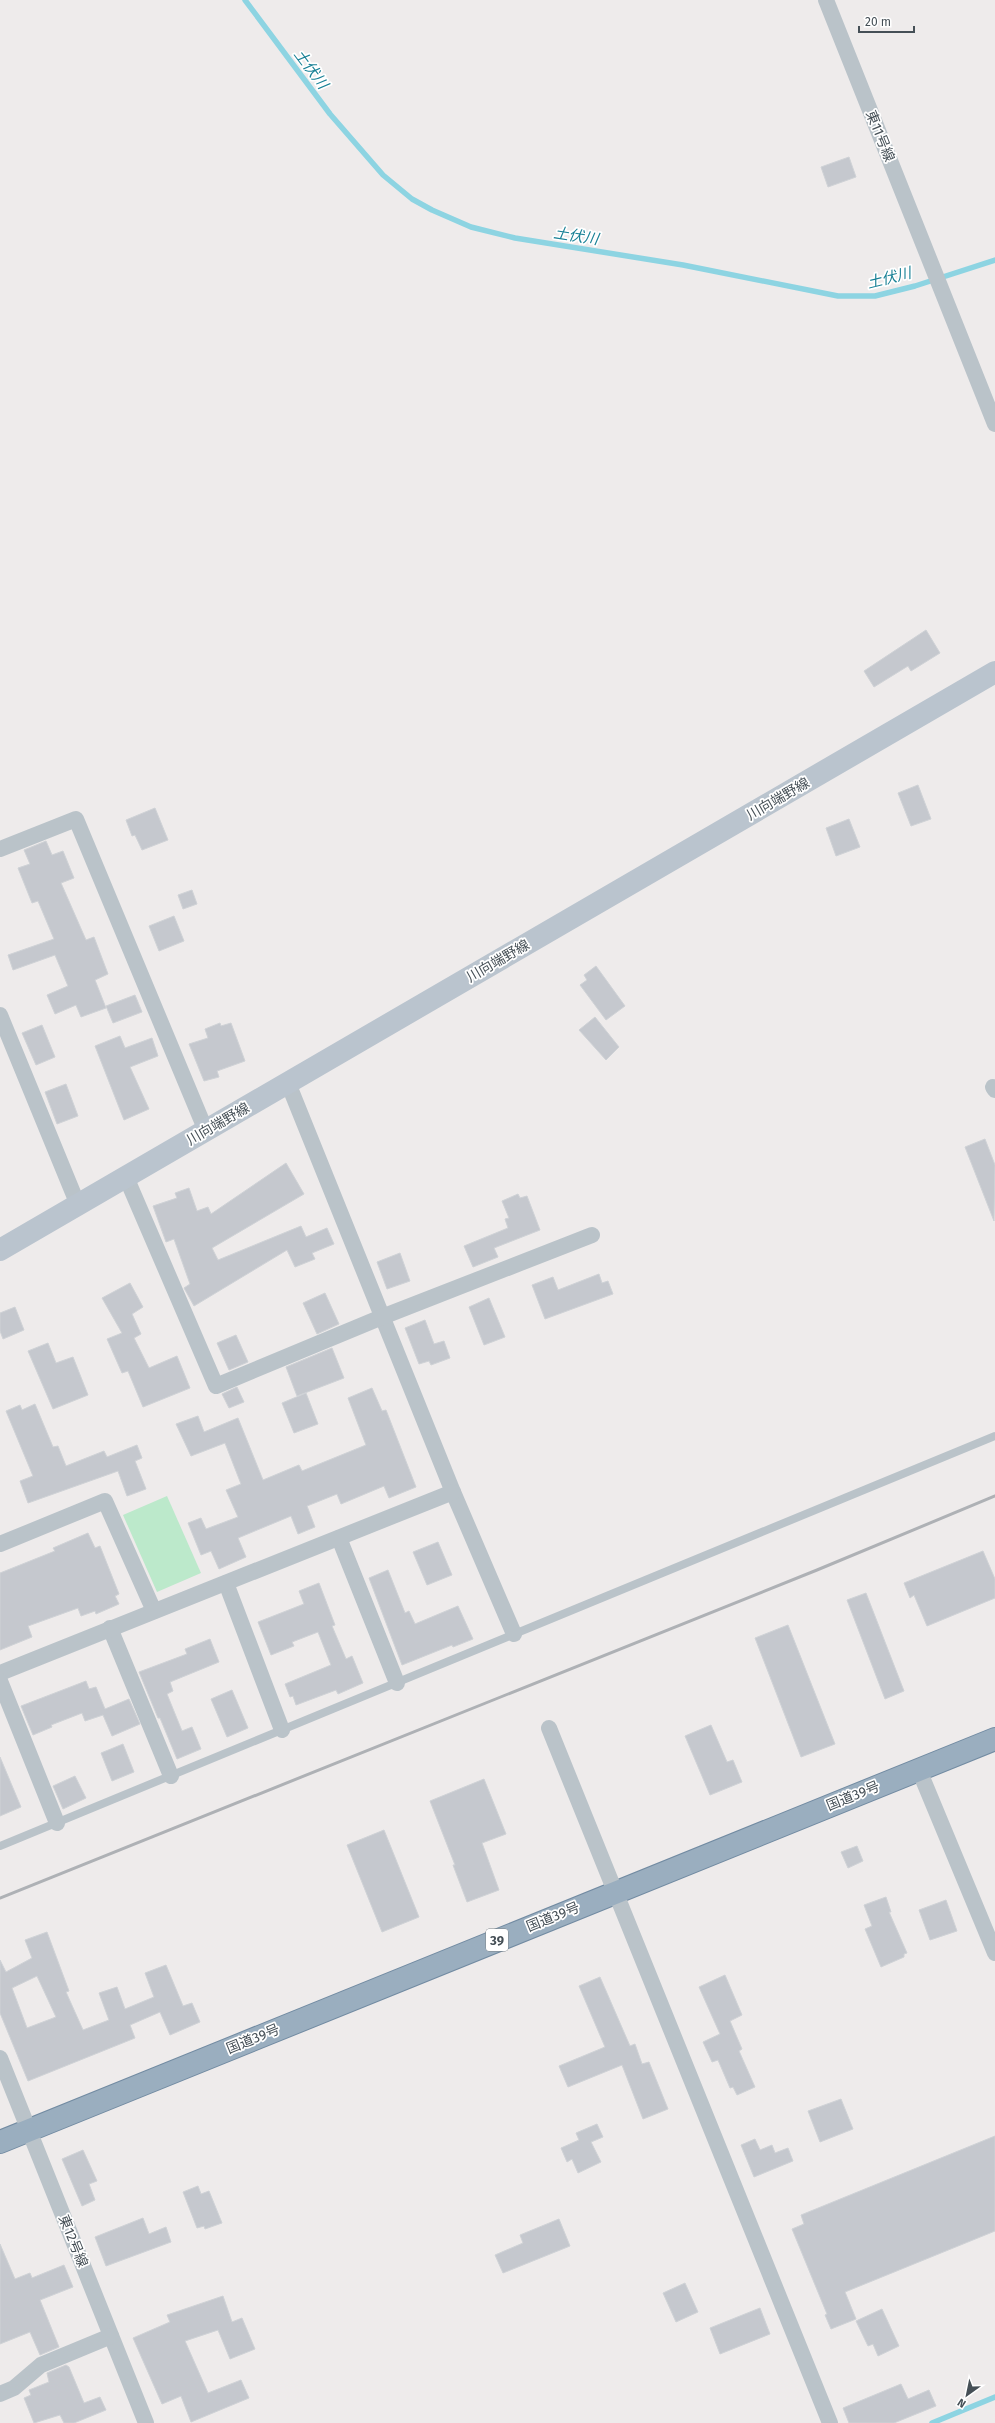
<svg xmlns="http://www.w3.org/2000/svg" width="995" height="2423" font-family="'Fira Sans','Noto Sans JP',sans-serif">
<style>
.green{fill:#bce9cb}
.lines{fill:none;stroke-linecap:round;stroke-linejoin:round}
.stream{stroke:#8dd4e2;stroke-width:5.5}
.building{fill:#c5c8ce;stroke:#cfd2d6;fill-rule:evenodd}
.trunk-casing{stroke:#728ba2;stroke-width:24}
.service{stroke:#bac3c9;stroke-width:8}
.minor{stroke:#bac3c9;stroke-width:16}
.secondary{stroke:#bac4ce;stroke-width:22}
.trunk{stroke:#9aaebf;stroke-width:22}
.rail{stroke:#aeb1b5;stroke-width:3}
.labels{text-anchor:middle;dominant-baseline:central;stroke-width:3.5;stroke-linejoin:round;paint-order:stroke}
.shield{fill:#fff;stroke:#7d8489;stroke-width:1}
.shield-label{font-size:13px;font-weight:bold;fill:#454f56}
.street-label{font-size:14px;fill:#454f56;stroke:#fff}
.water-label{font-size:15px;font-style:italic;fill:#198196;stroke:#fff}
</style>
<rect width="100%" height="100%" fill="#eeebeb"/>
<!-- green -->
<polygon class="green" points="167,1496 201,1573 157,1592 123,1515"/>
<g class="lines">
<!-- stream -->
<g class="stream">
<polyline points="245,0 330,114 383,175 412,199 432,210 471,227 515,238 683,265 838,296 875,296 915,286 995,260"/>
<polyline points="932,2423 995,2397"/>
</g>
</g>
<!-- building -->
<g class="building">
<polygon points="849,157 856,177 828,187 821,167"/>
<polygon points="926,630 940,653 911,671 908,666 874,687 864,671"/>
<polygon points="918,785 931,819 911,826 898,793"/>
<polygon points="155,808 168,840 142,850 135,835 132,836 126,820"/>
<polygon points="849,819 860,847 836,856 826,828"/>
<polygon points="46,841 52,855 63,851 74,878 61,883 86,940 94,937 108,974 95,980 106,1008 81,1017 76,1005 55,1014 47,995 68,986 55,955 13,970 8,955 54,939 38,901 32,903 18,868 30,864 24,850"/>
<polygon points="192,890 197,904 183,909 178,895"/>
<polygon points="174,916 184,941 159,951 149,926"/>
<polygon points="596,966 625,1006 606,1020 580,985 587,980 584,975"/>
<polygon points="135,995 142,1012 113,1023 106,1006"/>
<polygon points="595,1017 619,1047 606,1060 579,1030"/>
<polygon points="220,1023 221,1026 231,1023 245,1061 217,1071 219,1077 204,1081 189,1044 208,1038 205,1029"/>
<polygon points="42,1025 55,1057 36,1065 22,1033"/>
<polygon points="120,1036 125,1048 152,1038 158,1056 130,1067 149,1109 124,1120 95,1046"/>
<polygon points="66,1084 78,1116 57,1124 45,1092"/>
<polygon points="985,1139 995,1165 994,1221 965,1147"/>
<polygon points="286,1163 304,1194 212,1248 218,1260 301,1226 306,1237 327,1228 334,1244 312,1253 315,1259 295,1267 287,1250 194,1306 184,1288 190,1284 174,1239 166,1242 153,1206 177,1198 175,1193 189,1188 197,1211 208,1207 211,1214"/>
<polygon points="518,1194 520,1198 527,1196 540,1230 494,1248 498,1257 473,1267 464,1246 508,1228 505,1219 509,1218 502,1201"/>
<polygon points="400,1253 410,1281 387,1289 377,1262"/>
<polygon points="599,1274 602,1283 608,1281 613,1294 545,1319 532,1285 553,1277 558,1290"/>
<polygon points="130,1283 143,1307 132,1314 141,1334 134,1338 149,1368 177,1356 190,1388 143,1407 128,1371 122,1373 107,1339 122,1333 102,1298"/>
<polygon points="325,1293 339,1324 317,1334 303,1303"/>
<polygon points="489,1298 505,1337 484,1345 469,1307"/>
<polygon points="15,1307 24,1330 3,1339 0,1331 0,1313"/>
<polygon points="425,1320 434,1344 444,1341 450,1358 431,1365 429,1361 419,1364 405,1328"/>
<polygon points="236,1335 248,1362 229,1370 217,1343"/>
<polygon points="48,1343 56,1363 73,1357 88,1395 53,1409 28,1351"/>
<polygon points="332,1348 344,1378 297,1396 286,1367"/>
<polygon points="237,1387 244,1402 229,1408 222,1394"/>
<polygon points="372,1388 382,1411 386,1410 416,1487 389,1498 384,1486 341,1504 337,1494 307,1506 315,1527 298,1534 291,1516 238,1538 246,1557 219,1569 211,1551 201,1555 188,1523 201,1518 206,1529 238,1517 226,1490 241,1484 225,1443 191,1456 176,1424 198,1416 204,1432 238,1418 263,1480 299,1465 302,1471 366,1445 348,1398"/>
<polygon points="306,1393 318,1424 294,1433 282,1403"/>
<polygon points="35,1404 53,1447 58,1446 66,1466 104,1451 107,1457 137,1445 142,1458 135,1461 146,1489 127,1496 118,1471 28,1503 20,1481 33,1476 6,1411 20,1405 22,1410"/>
<polygon points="88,1533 95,1548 100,1546 119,1594 115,1596 119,1604 96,1614 95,1611 81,1616 78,1608 28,1626 32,1637 0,1650 0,1573 55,1551 53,1548"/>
<polygon points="438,1542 452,1575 427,1585 413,1552"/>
<polygon points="983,1551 995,1579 995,1598 927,1626 914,1595 910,1598 904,1583"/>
<polygon points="388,1570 405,1613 409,1611 415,1624 458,1606 473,1639 453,1647 452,1645 402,1665 369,1578"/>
<polygon points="319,1583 335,1625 332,1626 346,1659 352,1656 363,1683 338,1694 336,1690 296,1705 293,1696 290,1697 285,1684 331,1665 318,1632 292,1642 294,1646 271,1655 258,1622 304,1604 299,1591"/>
<polygon points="866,1593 904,1691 885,1699 847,1600"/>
<polygon points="788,1625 835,1744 801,1757 755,1638"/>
<polygon points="210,1639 219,1662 170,1682 173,1691 167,1694 182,1731 192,1727 201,1749 177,1759 160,1718 158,1718 139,1672 187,1654 185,1649"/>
<polygon points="86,1681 89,1689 96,1687 105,1709 129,1699 140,1724 112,1736 103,1715 85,1721 82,1713 51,1725 52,1727 33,1735 21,1706"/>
<polygon points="232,1690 248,1728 227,1737 211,1699"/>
<polygon points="711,1725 727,1762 733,1760 742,1782 710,1795 685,1736"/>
<polygon points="123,1744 134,1772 112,1781 101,1753"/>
<polygon points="0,1757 21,1807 0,1816"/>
<polygon points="75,1776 86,1798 63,1809 53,1786"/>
<polygon points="484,1779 506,1834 482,1843 499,1890 467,1902 453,1865 455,1865 430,1801"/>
<polygon points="384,1830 419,1917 382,1932 347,1845"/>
<polygon points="857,1846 863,1861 848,1868 841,1852"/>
<polygon points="886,1897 891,1912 889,1912 907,1953 904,1954 904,1957 881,1967 865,1929 872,1926 864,1905"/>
<polygon points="946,1900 957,1931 930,1940 919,1910"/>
<path d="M47 1932 69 1991 66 1992 83 2030 109 2020 99 1993 117 1987 125 2009 154 1997 145 1973 166 1965 183 2006 192 2003 200 2022 170 2035 160 2012 130 2025 135 2038 28 2081 0 2013V1960L6 1972 32 1958 25 1940ZM37 1976 56 2017 27 2028 12 1988Z"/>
<polygon points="725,1975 742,2015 730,2021 742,2049 739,2051 755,2087 737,2095 733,2087 730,2088 718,2060 712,2062 703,2042 720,2034 699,1987"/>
<polygon points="600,1977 630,2046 635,2044 642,2064 649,2062 668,2109 643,2119 622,2065 568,2087 559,2066 605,2047 579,1986"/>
<polygon points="841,2099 853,2129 820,2142 808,2111"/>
<polygon points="597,2124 603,2137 591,2142 601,2162 578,2173 572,2159 567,2162 561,2148 579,2140 576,2133"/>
<polygon points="995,2136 995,2231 845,2292 856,2319 831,2329 825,2315 827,2314 792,2229 804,2224 801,2215"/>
<polygon points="755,2139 760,2150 772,2145 775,2153 788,2148 793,2161 754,2177 741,2145"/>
<polygon points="83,2150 97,2181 89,2184 95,2200 82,2206 62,2159"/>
<polygon points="198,2186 201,2194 209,2191 222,2223 205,2229 204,2226 197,2228 183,2192"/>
<polygon points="143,2218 149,2234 166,2227 171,2242 106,2266 95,2237"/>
<polygon points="559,2219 570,2246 503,2273 495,2255 523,2243 520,2235"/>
<polygon points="0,2244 15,2279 30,2273 32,2278 64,2265 73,2287 40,2300 59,2347 40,2355 30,2332 0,2344"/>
<polygon points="685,2283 698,2312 676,2322 663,2293"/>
<polygon points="223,2296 232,2322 242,2318 255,2349 230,2359 218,2330 185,2341 208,2393 241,2380 249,2398 191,2422 181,2396 162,2404 133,2338 170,2322 167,2315"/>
<polygon points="760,2308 770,2334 720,2354 710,2328"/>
<polygon points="882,2309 899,2346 878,2356 873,2344 868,2346 856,2321"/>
<polygon points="66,2365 69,2367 84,2403 100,2397 106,2410 74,2423 64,2423 60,2415 34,2423 24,2398 31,2395 29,2390 49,2382 47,2373"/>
<polygon points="901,2384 908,2399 929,2390 936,2406 894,2423 849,2423 843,2408"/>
</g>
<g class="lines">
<defs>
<polyline id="trunk" points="0,2142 995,1739"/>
</defs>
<!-- trunk casing -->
<use href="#trunk" class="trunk-casing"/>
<!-- service -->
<polyline class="service" points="0,1846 995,1436"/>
<!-- minor -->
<g class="minor">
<polyline points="826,0 995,424"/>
<polyline points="0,849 76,819 206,1131"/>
<polyline points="0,1015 78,1205"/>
<polyline points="288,1083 453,1492 514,1634"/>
<polyline points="993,1087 995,1090"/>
<polyline points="126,1177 216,1386 382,1317 592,1235"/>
<polyline points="339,1538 397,1683"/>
<polyline points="0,1544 105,1501 154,1611"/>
<polyline points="226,1583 282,1730"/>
<polyline points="110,1628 171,1776"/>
<polyline points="0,1673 453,1492"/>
<polyline points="0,1681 57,1823"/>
<polyline points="549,1728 830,2423"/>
<polyline points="919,1770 995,1953"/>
<polyline points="0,2058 146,2423"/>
<polyline points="0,2394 14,2388 41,2365 111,2336"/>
</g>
<!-- secondary -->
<polyline class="secondary" points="0,1250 995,672"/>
<!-- trunk -->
<use href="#trunk" class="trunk"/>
<!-- rail -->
<polyline class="rail" points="0,1898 817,1570 995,1496"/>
</g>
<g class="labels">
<!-- shield labels -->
<rect class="shield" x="486" y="1929" width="22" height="22" rx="3"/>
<g class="shield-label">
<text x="497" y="1940">39</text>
</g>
<!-- street labels -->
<g class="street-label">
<text transform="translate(880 136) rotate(68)">東11号線</text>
<text transform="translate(778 799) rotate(-30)">川向端野線</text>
<text transform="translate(498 961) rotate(-30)">川向端野線</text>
<text transform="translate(218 1124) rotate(-30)">川向端野線</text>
<text transform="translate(853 1796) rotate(-22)">国道39号</text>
<text transform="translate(553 1917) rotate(-22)">国道39号</text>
<text transform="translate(253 2039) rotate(-22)">国道39号</text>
<text transform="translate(73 2241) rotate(68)">東12号線</text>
</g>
<!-- water labels -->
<g class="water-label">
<text transform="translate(311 69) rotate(53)">土伏川</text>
<text transform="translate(576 236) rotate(9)">土伏川</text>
<text transform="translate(889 278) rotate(-14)">土伏川</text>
</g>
</g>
<!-- north arrow -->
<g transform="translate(967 2395) rotate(213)" stroke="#ffffff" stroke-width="3" paint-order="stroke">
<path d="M0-3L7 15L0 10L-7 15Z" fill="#454f56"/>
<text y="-6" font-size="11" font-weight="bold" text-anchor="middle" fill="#454f56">N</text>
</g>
<!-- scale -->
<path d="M859 26v6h55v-6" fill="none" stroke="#454f56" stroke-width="2"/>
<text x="865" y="26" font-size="12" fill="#454f56" stroke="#ffffff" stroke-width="3" paint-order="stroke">20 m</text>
</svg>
